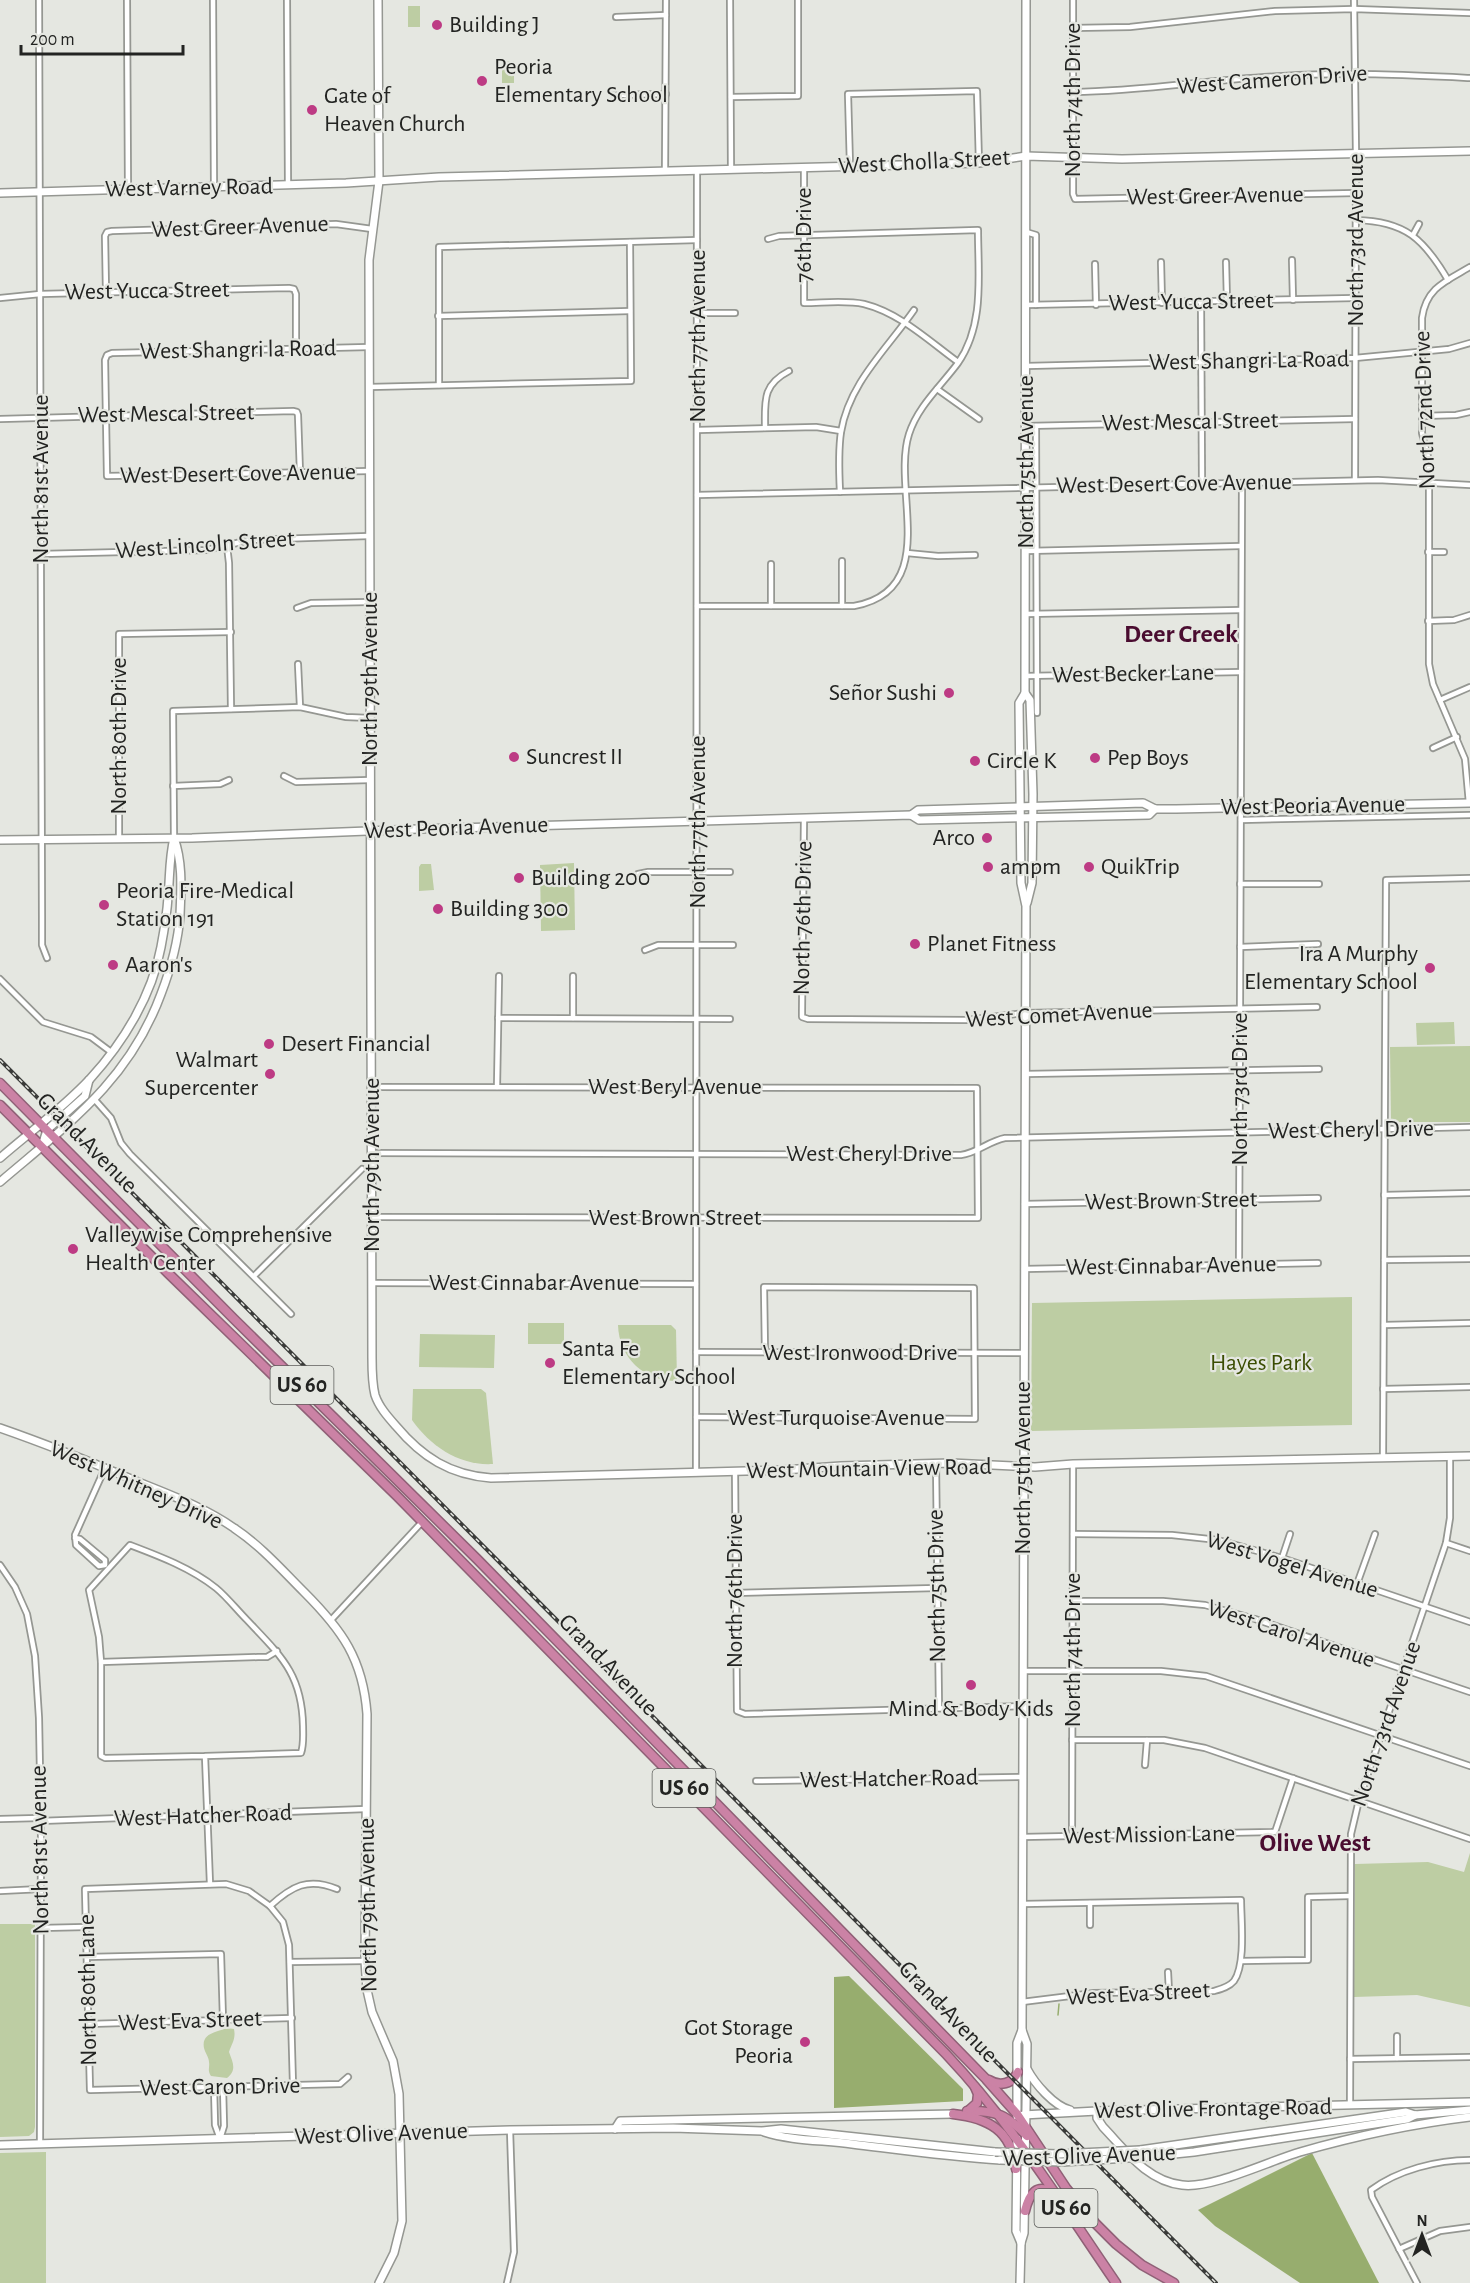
<svg xmlns="http://www.w3.org/2000/svg" width="1470" height="2283" font-family="'Alegreya Sans',sans-serif">
<style>
.green{fill:#bdcda3}
.water{fill:#97ad6e}
.lines{fill:none;stroke-linecap:round;stroke-linejoin:round}
.stream{stroke:#97ad6e;stroke-width:1.5}
.street-casing{stroke:#959792;stroke-width:8}
.secondary-casing{stroke:#959792;stroke-width:10}
.highway-casing{stroke:#906177;stroke-width:11}
.street{stroke:#fff;stroke-width:4.5}
.secondary{stroke:#fff;stroke-width:7}
.highway{stroke:#cb82a5;stroke-width:8}
.rail-casing{stroke:#3a3b39;stroke-width:4}
.rail{stroke:#e5e7e1;stroke-width:1.5;stroke-dasharray:4.5;stroke-linecap:butt}
.secondary-bridge-casing{stroke:#959792;stroke-width:10;stroke-linecap:butt}
.secondary-bridge{stroke:#fff;stroke-width:7}
.poi-dot{fill:#bd3b84;stroke:#e5e7e1;stroke-width:2}
.labels{text-anchor:middle;dominant-baseline:central;stroke-width:4.5;stroke-linejoin:round;paint-order:stroke}
.shield{fill:#e5e7e1;stroke:#5d5e5b;stroke-width:1.5}
.shield-label{font-size:22px;font-weight:bold;fill:#232422}
.poi-label{font-size:24px;fill:#232422;stroke:#e5e7e1;text-anchor:start}
.street-label{font-size:24px;fill:#232422;stroke:#e5e7e1}
.park-label{font-size:24px;fill:#3b4d03;stroke:#e5e7e1}
.neighbourhood-label{font-size:26px;font-weight:bold;fill:#4a0c30;stroke:#e5e7e1}
</style>
<rect width="100%" height="100%" fill="#e5e7e1"/>
<!-- green -->
<g class="green">
<rect x="408" y="6" width="12" height="21"/>
<rect x="502" y="61" width="12" height="22"/>
<polygon points="574,863 575,930 541,931 540,865"/>
<polygon points="421,864 431,864 434,890 419,891 419,867"/>
<polygon points="1454,1022 1455,1044 1417,1045 1416,1023"/>
<polygon points="1470,1046 1470,1122 1391,1122 1390,1047"/>
<polygon points="1352,1297 1352,1425 1031,1431 1032,1303"/>
<rect x="528" y="1323" width="36" height="21"/>
<path d="M618 1325H671L676 1330 677 1381C644 1381 619 1358 618 1325Z"/>
<polygon points="420,1334 495,1335 494,1368 419,1367"/>
<path d="M413 1389H481L486 1393 493 1464C460 1466 431 1447 412 1420Z"/>
<polygon points="1470,1853 1470,2007 1417,1995 1354,1997 1355,1864 1428,1862 1464,1872"/>
<polygon points="0,1924 35,1924 35,2127 34,2132 29,2136 0,2137"/>
<path d="M227 2028 234 2029C236 2039 232 2043 229 2052 233 2063 237 2070 227 2078L211 2076C207 2070 210 2068 209 2062 209 2057 205 2053 204 2048 201 2033 217 2032 227 2028Z"/>
<polygon points="46,2152 46,2283 0,2283 0,2153"/>
</g>
<!-- water -->
<g class="water">
<polygon points="849,1976 963,2089 963,2101 834,2108 834,1977"/>
<polygon points="1312,2153 1379,2283 1300,2283 1215,2226 1198,2210"/>
</g>
<g class="lines">
<!-- stream -->
<g class="stream">
<polyline points="1058,2015 1059,2004"/>
<polyline points="1266,2115 1266,2121"/>
</g>
<defs>
<g id="street">
<polyline points="39,0 42,916 42,945 47,958"/>
<polyline points="127,0 128,189"/>
<polyline points="213,0 214,188"/>
<polyline points="287,0 288,185"/>
<polyline points="730,0 731,170"/>
<polyline points="1073,0 1073,194 1075,199 1356,193"/>
<polyline points="1354,0 1356,154 1355,480"/>
<polyline points="616,17 666,15"/>
<polyline points="1073,28 1130,27 1275,11 1354,9 1470,13"/>
<path d="M1074 92C1144 91 1213 79 1283 76 1346 72 1407 75 1470 78"/>
<polyline points="615,95 666,94"/>
<polyline points="731,97 798,96 798,0"/>
<polyline points="850,166 848,94 977,91 979,163"/>
<path d="M804 168V303C823 303 845 300 864 304 900 313 929 341 958 362"/>
<polyline points="665,171 666,0"/>
<path d="M1356 220C1405 221 1424 239 1448 280"/>
<polyline points="1026,232 1036,235 1036,305"/>
<polyline points="1413,235 1419,224"/>
<polyline points="1292,260 1293,300"/>
<polyline points="1161,262 1162,303"/>
<polyline points="1226,262 1227,301"/>
<polyline points="1095,264 1096,305"/>
<polyline points="106,292 105,236 107,232 112,231 336,224 372,229"/>
<polyline points="0,298 40,294 289,288 294,289 296,294 296,349"/>
<polyline points="1201,302 1202,483"/>
<polyline points="1026,305 1355,298"/>
<polyline points="698,313 735,313"/>
<polyline points="438,316 630,311"/>
<polyline points="369,347 112,353 107,355 105,360 107,476 369,471"/>
<polyline points="1026,366 1355,358 1449,349 1470,343"/>
<polyline points="439,385 439,247 697,240"/>
<polyline points="369,387 631,381 630,242"/>
<polyline points="937,389 979,419"/>
<polyline points="1422,416 1456,415 1470,412"/>
<polyline points="0,419 293,411 297,412 298,415 300,473"/>
<polyline points="1026,426 1355,419"/>
<polyline points="1036,426 1037,713"/>
<path d="M765 428C765 401 762 385 789 371"/>
<polyline points="698,430 816,427 841,431"/>
<path d="M840 492C839 472 838 452 841 432 849 383 887 349 914 310"/>
<polyline points="697,495 1378,480 1470,485"/>
<polyline points="227,546 229,563 231,709"/>
<polyline points="1026,551 1241,546"/>
<polyline points="1428,552 1444,552"/>
<polyline points="907,553 938,556 975,555"/>
<polyline points="41,554 206,550 250,540 369,536"/>
<polyline points="771,564 771,606"/>
<path d="M697 606H854C942 590 891 490 909 434 918 406 941 386 958 363 985 324 978 275 978 230L779 236 768 239"/>
<polyline points="842,606 842,561"/>
<polyline points="297,608 311,603 370,602"/>
<polyline points="1026,614 1241,610"/>
<polyline points="1428,621 1454,620 1470,615"/>
<polyline points="298,664 300,707"/>
<polyline points="1025,676 1241,672"/>
<polyline points="1440,700 1470,687"/>
<polyline points="1433,748 1457,737"/>
<polyline points="284,776 296,782 370,780"/>
<polyline points="173,786 220,784 229,780"/>
<path d="M1469 803 1465 759 1433 684 1429 664V461L1422 433V318C1426 288 1446 281 1470 267"/>
<polyline points="804,818 802,1011 802,1017 808,1019 967,1020 1025,1013 1317,1007"/>
<polyline points="1241,820 1470,815"/>
<polyline points="174,838 173,711 300,707 346,717 370,718"/>
<polyline points="119,839 119,634 231,632"/>
<polyline points="638,874 648,872 730,872"/>
<polyline points="1240,884 1319,884"/>
<polyline points="1240,947 1318,944"/>
<polyline points="645,950 658,945 733,945"/>
<polyline points="0,979 43,1022 91,1037 111,1052"/>
<polyline points="498,1018 730,1019"/>
<polyline points="573,1018 573,976"/>
<polyline points="1025,1074 1319,1069"/>
<polyline points="497,1087 499,976"/>
<polyline points="95,1100 111,1118 121,1143 130,1154 291,1314"/>
<path d="M372 1153 961 1155C977 1153 989 1141 1005 1138L1470 1127"/>
<polyline points="1384,1195 1470,1193"/>
<polyline points="1024,1204 1318,1198"/>
<polyline points="372,1217 978,1218 977,1088 372,1087"/>
<polyline points="1384,1260 1470,1259"/>
<polyline points="1239,1264 1242,483"/>
<polyline points="1024,1269 1318,1263"/>
<polyline points="254,1276 362,1169"/>
<polyline points="372,1283 696,1284"/>
<polyline points="1384,1325 1470,1323"/>
<polyline points="696,1352 1024,1353"/>
<polyline points="1383,1389 1470,1387"/>
<polyline points="696,1417 975,1419 974,1288 764,1287 765,1352"/>
<polyline points="1383,1458 1386,880 1470,878"/>
<polyline points="936,1463 939,1708"/>
<polyline points="735,1471 737,1711 745,1714 1023,1706"/>
<polyline points="696,1473 697,170"/>
<polyline points="1073,1534 1172,1535 1218,1540 1282,1558 1470,1622"/>
<polyline points="75,1538 80,1539 105,1560 105,1565 99,1566 76,1545 75,1535 105,1468"/>
<polyline points="1446,1543 1470,1551"/>
<polyline points="1282,1558 1290,1534"/>
<polyline points="0,1565 15,1587 27,1614 35,1656 39,1718 41,1827 40,2144"/>
<polyline points="1357,1584 1375,1534"/>
<polyline points="734,1593 937,1588"/>
<polyline points="1073,1601 1163,1601 1205,1605 1255,1619 1470,1692"/>
<polyline points="331,1620 422,1522"/>
<polyline points="101,1662 258,1657 267,1657 277,1651"/>
<polyline points="1023,1671 1161,1671 1206,1676 1470,1766"/>
<polyline points="1072,1740 1164,1740 1205,1748 1470,1839"/>
<path d="M205 1756 301 1753C304 1744 303 1735 303 1726 302 1674 281 1656 247 1620 237 1610 227 1597 216 1588 191 1568 159 1556 130 1545L89 1590 99 1637 101 1662V1756L105 1758 205 1756 210 1884"/>
<polyline points="1145,1765 1147,1740"/>
<polyline points="756,1781 1022,1777"/>
<polyline points="0,1819 39,1818"/>
<polyline points="40,1821 366,1809"/>
<polyline points="1072,1836 1073,1464"/>
<polyline points="1022,1837 1275,1832 1293,1778"/>
<polyline points="0,1891 41,1889"/>
<polyline points="1090,1903 1090,1925"/>
<path d="M1022 1904 1241 1900C1241 1920 1246 1964 1234 1981 1229 1987 1221 1989 1214 1991L1094 1993 1022 2002"/>
<path d="M270 1906C292 1886 308 1877 337 1889"/>
<polyline points="41,1928 86,1927"/>
<polyline points="87,1957 221,1954 223,2020"/>
<polyline points="1241,1961 1308,1960 1308,1897 1350,1896"/>
<polyline points="290,1962 365,1961"/>
<polyline points="1168,1972 1169,1992"/>
<polyline points="89,2024 292,2018"/>
<polyline points="1397,2036 1397,2058"/>
<polyline points="1350,2059 1470,2057"/>
<polyline points="293,2085 289,1945 283,1922 270,1906 249,1891 226,1884 85,1889 90,2090 340,2084 348,2077"/>
<polyline points="214,2087 215,2125 220,2139"/>
<polyline points="1350,2105 1351,1834 1359,1800 1446,1543 1450,1518 1450,1456"/>
<polyline points="220,2139 224,2126 223,2087"/>
<polyline points="1399,2249 1440,2231 1470,2227"/>
<polyline points="507,2283 514,2252 510,2130"/>
<path d="M1417 2283 1372 2197 1371 2190C1398 2170 1437 2160 1470 2160"/>
</g>
<g id="secondary">
<path d="M378 0 379 181 369 260 372 1358C372 1370 372 1383 375 1395 379 1407 388 1417 396 1426 422 1457 450 1475 491 1478L783 1470 841 1466 951 1463 1035 1467 1073 1464 1470 1456"/>
<polyline points="1026,0 1025,693 1030,700 1033,794 1032,883 1027,903"/>
<polyline points="0,193 346,183 439,177 979,163 1026,156 1122,159 1470,151"/>
<polyline points="911,815 918,810 1143,803 1155,809 1176,809 1470,803"/>
<polyline points="0,840 192,838 418,829 911,815 919,820 1149,815 1155,809"/>
<polyline points="42,1146 47,1130 85,1096 89,1080"/>
<path d="M0 1158C30 1132 63 1108 90 1079 123 1043 152 996 161 947 164 931 167 914 168 897 170 877 169 858 174 838"/>
<path d="M0 1182C68 1124 129 1081 161 994 171 968 178 943 180 915 181 889 183 863 174 838"/>
<path d="M0 1428C46 1444 91 1462 136 1481 170 1495 204 1507 234 1528 261 1546 282 1570 304 1592 342 1630 363 1659 367 1714L365 1961 367 1990 372 2012 393 2061 399 2094 402 2221 394 2253 379 2283"/>
<path d="M1027 2069C1035 2084 1054 2106 1070 2110"/>
<path d="M1097 2111V2118L1103 2127C1126 2151 1147 2181 1182 2185 1212 2189 1269 2161 1300 2152 1356 2136 1412 2124 1470 2117"/>
<polyline points="1023,2115 1097,2111 1470,2102"/>
<polyline points="1017,2116 1017,2043 1022,2030"/>
<polyline points="615,2129 620,2121 953,2114"/>
<path d="M764 2132C792 2141 823 2140 852 2144 901 2150 950 2157 1000 2160"/>
<polyline points="1017,2139 1016,2231 1021,2243"/>
<polyline points="0,2145 510,2130 673,2128 762,2131 781,2129 995,2152"/>
<polyline points="1140,2150 1406,2112 1415,2115 1470,2110"/>
<polyline points="1145,2157 1194,2152 1407,2119 1415,2115"/>
<polyline points="1020,2283 1021,2243 1024,2233 1027,2044 1022,2030 1026,906 1021,883 1019,703 1025,693"/>
</g>
<g id="highway">
<polyline points="0,1083 234,1319 477,1559 986,2079 1017,2114 1066,2188 1096,2224 1116,2244 1142,2265 1174,2283"/>
<path d="M0 1105 168 1273 397 1496 946 2054C1012 2124 1062 2204 1116 2283"/>
<path d="M989 2080C1000 2087 1012 2084 1018 2072"/>
<path d="M967 2111C996 2110 1007 2115 1027 2136"/>
<polyline points="968,2111 977,2103 978,2094 975,2087"/>
<path d="M953 2114C988 2118 1012 2130 1016 2169"/>
<path d="M1025 2211C1029 2194 1037 2182 1054 2194"/>
</g>
</defs>
<!-- street casing -->
<use href="#street" class="street-casing"/>
<!-- secondary casing -->
<use href="#secondary" class="secondary-casing"/>
<!-- highway casing -->
<use href="#highway" class="highway-casing"/>
<!-- street -->
<use href="#street" class="street"/>
<!-- secondary -->
<use href="#secondary" class="secondary"/>
<!-- highway -->
<use href="#highway" class="highway"/>
<defs>
<polyline id="rail" points="0,1060 1216,2283"/>
</defs>
<!-- rail casing -->
<use href="#rail" class="rail-casing"/>
<!-- rail -->
<use href="#rail" class="rail"/>
<defs>
<g id="secondary-bridge">
<polyline points="995,2152 1059,2154 1140,2150"/>
<polyline points="1000,2160 1062,2162 1145,2157"/>
</g>
</defs>
<!-- secondary-bridge casing -->
<use href="#secondary-bridge" class="secondary-bridge-casing"/>
<!-- secondary-bridge -->
<use href="#secondary-bridge" class="secondary-bridge"/>
</g>
<!-- markers -->
<g class="poi-dot">
<circle cx="437" cy="25" r="6"/>
<circle cx="482" cy="81" r="6"/>
<circle cx="312" cy="110" r="6"/>
<circle cx="949" cy="693" r="6"/>
<circle cx="514" cy="757" r="6"/>
<circle cx="1095" cy="758" r="6"/>
<circle cx="975" cy="761" r="6"/>
<circle cx="987" cy="838" r="6"/>
<circle cx="988" cy="867" r="6"/>
<circle cx="1089" cy="867" r="6"/>
<circle cx="519" cy="878" r="6"/>
<circle cx="104" cy="905" r="6"/>
<circle cx="438" cy="909" r="6"/>
<circle cx="915" cy="944" r="6"/>
<circle cx="113" cy="965" r="6"/>
<circle cx="1430" cy="968" r="6"/>
<circle cx="269" cy="1044" r="6"/>
<circle cx="270" cy="1074" r="6"/>
<circle cx="73" cy="1249" r="6"/>
<circle cx="550" cy="1363" r="6"/>
<circle cx="971" cy="1685" r="6"/>
<circle cx="805" cy="2042" r="6"/>
</g>
<g class="labels">
<!-- shield labels -->
<g class="shield">
<rect x="270.5" y="1366" width="63" height="38" rx="4.5"/>
<rect x="652.5" y="1769" width="63" height="38" rx="4.5"/>
<rect x="1034.5" y="2189" width="63" height="38" rx="4.5"/>
</g>
<g class="shield-label">
<text x="302" y="1385">US 60</text>
<text x="684" y="1788">US 60</text>
<text x="1066" y="2208">US 60</text>
</g>
<!-- poi labels -->
<g class="poi-label">
<text x="449" y="25">Building J</text>
<text x="494" y="67">Peoria<tspan x="494" dy="28">Elementary School</tspan></text>
<text x="324" y="96">Gate of<tspan x="324" dy="28">Heaven Church</tspan></text>
<text x="937" y="693" text-anchor="end">Señor Sushi</text>
<text x="526" y="757">Suncrest II</text>
<text x="1107" y="758">Pep Boys</text>
<text x="987" y="761">Circle K</text>
<text x="975" y="838" text-anchor="end">Arco</text>
<text x="1000" y="867">ampm</text>
<text x="1101" y="867">QuikTrip</text>
<text x="531" y="878">Building 200</text>
<text x="116" y="891">Peoria Fire-Medical<tspan x="116" dy="28">Station 191</tspan></text>
<text x="450" y="909">Building 300</text>
<text x="927" y="944">Planet Fitness</text>
<text x="1418" y="954" text-anchor="end">Ira A Murphy<tspan x="1418" dy="28">Elementary School</tspan></text>
<text x="125" y="965">Aaron's</text>
<text x="281" y="1044">Desert Financial</text>
<text x="258" y="1060" text-anchor="end">Walmart<tspan x="258" dy="28">Supercenter</tspan></text>
<text x="85" y="1235">Valleywise Comprehensive<tspan x="85" dy="28">Health Center</tspan></text>
<text x="562" y="1349">Santa Fe<tspan x="562" dy="28">Elementary School</tspan></text>
<text x="971" y="1709" text-anchor="middle">Mind &amp; Body Kids</text>
<text x="793" y="2028" text-anchor="end">Got Storage<tspan x="793" dy="28">Peoria</tspan></text>
</g>
<!-- street labels -->
<g class="street-label">
<text transform="translate(1272 80) rotate(-4)">West Cameron Drive</text>
<text transform="translate(1073 100) rotate(-90)">North 74th Drive</text>
<text transform="translate(924 162) rotate(-3)">West Cholla Street</text>
<text transform="translate(189 188) rotate(-1)">West Varney Road</text>
<text transform="translate(1215 196) rotate(-1)">West Greer Avenue</text>
<text transform="translate(240 227) rotate(-2)">West Greer Avenue</text>
<text transform="translate(804 235) rotate(-90)">76th Drive</text>
<text transform="translate(1356 240) rotate(-90)">North 73rd Avenue</text>
<text transform="translate(147 291) rotate(-1)">West Yucca Street</text>
<text transform="translate(1191 302) rotate(-1)">West Yucca Street</text>
<text transform="translate(698 336) rotate(-90)">North 77th Avenue</text>
<text transform="translate(238 350) rotate(-1)">West Shangri la Road</text>
<text transform="translate(1249 361) rotate(-1)">West Shangri La Road</text>
<text transform="translate(1425 410) rotate(-92)">North 72nd Drive</text>
<text transform="translate(166 414) rotate(-1)">West Mescal Street</text>
<text transform="translate(1190 422) rotate(-1)">West Mescal Street</text>
<text transform="translate(1026 462) rotate(-90)">North 75th Avenue</text>
<text transform="translate(238 474) rotate(-1)">West Desert Cove Avenue</text>
<text transform="translate(41 479) rotate(-90)">North 81st Avenue</text>
<text transform="translate(1174 484) rotate(-1)">West Desert Cove Avenue</text>
<text transform="translate(205 545) rotate(-4)">West Lincoln Street</text>
<text transform="translate(1133 674) rotate(-1)">West Becker Lane</text>
<text transform="translate(370 679) rotate(-90)">North 79th Avenue</text>
<text transform="translate(119 736) rotate(-90)">North 80th Drive</text>
<text transform="translate(1313 806) rotate(-1)">West Peoria Avenue</text>
<text transform="translate(698 822) rotate(-90)">North 77th Avenue</text>
<text transform="translate(456 828) rotate(-2)">West Peoria Avenue</text>
<text transform="translate(803 918) rotate(-89)">North 76th Drive</text>
<text transform="translate(1059 1015) rotate(-3)">West Comet Avenue</text>
<text x="675" y="1087">West Beryl Avenue</text>
<text transform="translate(1240 1089) rotate(-90)">North 73rd Drive</text>
<text transform="translate(1351 1130) rotate(-1)">West Cheryl Drive</text>
<text transform="translate(87 1143) rotate(45)">Grand Avenue</text>
<text x="869" y="1154">West Cheryl Drive</text>
<text transform="translate(372 1165) rotate(-90)">North 79th Avenue</text>
<text transform="translate(1171 1201) rotate(-1)">West Brown Street</text>
<text x="675" y="1218">West Brown Street</text>
<text transform="translate(1171 1266) rotate(-1)">West Cinnabar Avenue</text>
<text x="534" y="1283">West Cinnabar Avenue</text>
<text x="860" y="1353">West Ironwood Drive</text>
<text x="836" y="1418">West Turquoise Avenue</text>
<text transform="translate(1023 1468) rotate(-90)">North 75th Avenue</text>
<text transform="translate(869 1469) rotate(-1)">West Mountain View Road</text>
<text transform="translate(136 1485) rotate(24)">West Whitney Drive</text>
<text transform="translate(1292 1565) rotate(17)">West Vogel Avenue</text>
<text transform="translate(937 1586) rotate(-91)">North 75th Drive</text>
<text transform="translate(735 1591) rotate(-90)">North 76th Drive</text>
<text transform="translate(1291 1634) rotate(18)">West Carol Avenue</text>
<text transform="translate(1073 1650) rotate(-90)">North 74th Drive</text>
<text transform="translate(608 1665) rotate(46)">Grand Avenue</text>
<text transform="translate(1386 1724) rotate(-71)">North 73rd Avenue</text>
<text transform="translate(889 1779) rotate(-1)">West Hatcher Road</text>
<text transform="translate(203 1816) rotate(-2)">West Hatcher Road</text>
<text transform="translate(1149 1835) rotate(-1)">West Mission Lane</text>
<text transform="translate(40 1850) rotate(-91)">North 81st Avenue</text>
<text transform="translate(368 1905) rotate(-91)">North 79th Avenue</text>
<text transform="translate(88 1990) rotate(-91)">North 80th Lane</text>
<text transform="translate(1138 1994) rotate(-3)">West Eva Street</text>
<text transform="translate(948 2012) rotate(46)">Grand Avenue</text>
<text transform="translate(190 2021) rotate(-2)">West Eva Street</text>
<text transform="translate(220 2087) rotate(-1)">West Caron Drive</text>
<text transform="translate(1213 2109) rotate(-1)">West Olive Frontage Road</text>
<text transform="translate(381 2134) rotate(-2)">West Olive Avenue</text>
<text transform="translate(1089 2156) rotate(-2)">West Olive Avenue</text>
</g>
<!-- park labels -->
<g class="park-label">
<text x="1261" y="1363">Hayes Park</text>
</g>
<!-- neighbourhood labels -->
<g class="neighbourhood-label">
<text x="1181" y="634">Deer Creek</text>
<text x="1315" y="1843">Olive West</text>
</g>
</g>
<!-- north arrow -->
<g transform="translate(1422 2235)" stroke="#e5e7e1" stroke-width="4.5" paint-order="stroke">
<path d="M0-4.5L10 22L0 15L-10 22Z" fill="#232422"/>
<text y="-9" font-size="16" font-weight="bold" text-anchor="middle" fill="#232422">N</text>
</g>
<!-- scale -->
<path d="M21 45v9h162v-9" fill="none" stroke="#232422" stroke-width="3"/>
<text x="30" y="45" font-size="18" fill="#232422" stroke="#e5e7e1" stroke-width="4.5" paint-order="stroke">200 m</text>
</svg>
